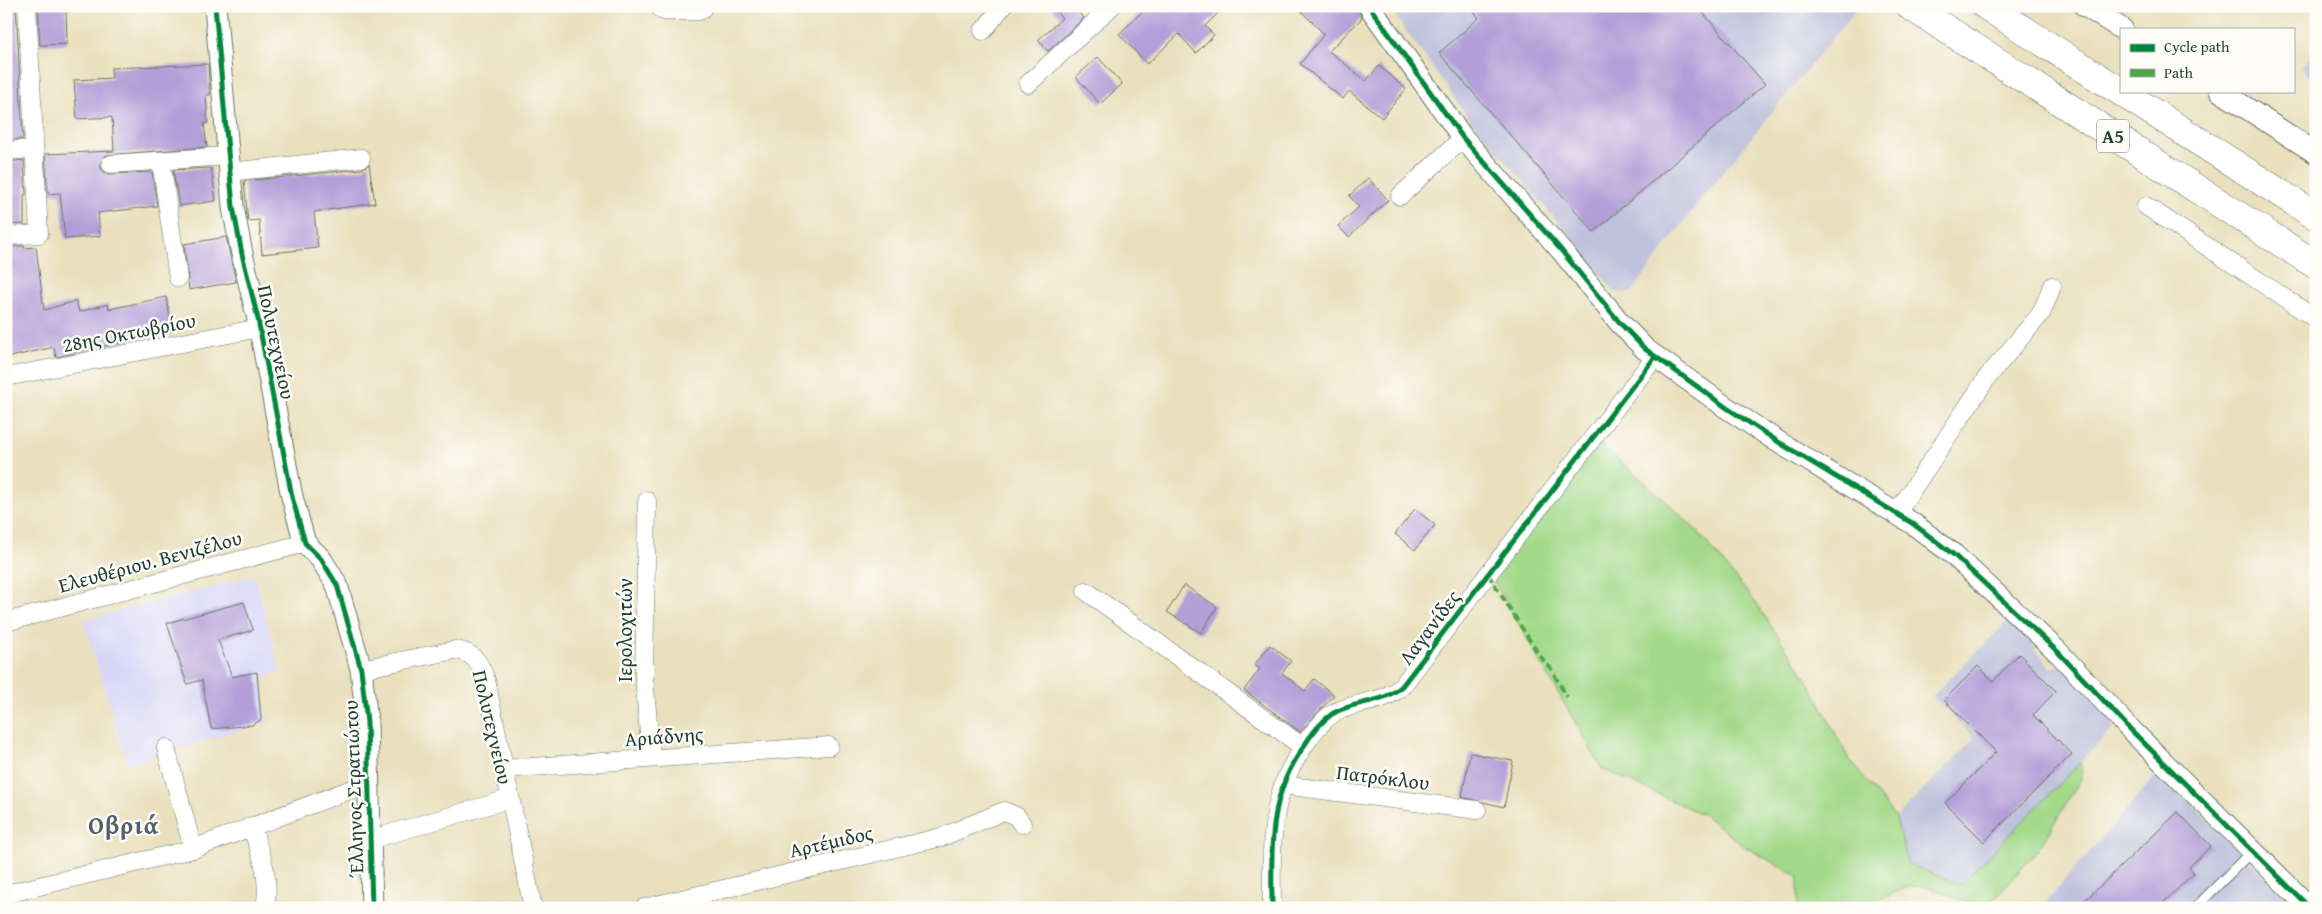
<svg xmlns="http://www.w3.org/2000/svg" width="2322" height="914" font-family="'Gentium Book Plus',serif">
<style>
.built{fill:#d9d7f8}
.industrial{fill:#c0c2dd}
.green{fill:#a3d98a;stroke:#618b5f}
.building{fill:#b39ed8}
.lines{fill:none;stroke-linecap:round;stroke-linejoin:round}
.service-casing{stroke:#667664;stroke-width:11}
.minor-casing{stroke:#667664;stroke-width:19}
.tertiary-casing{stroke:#667664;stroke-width:23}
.primary-casing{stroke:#667664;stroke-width:29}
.motorway-casing{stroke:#667664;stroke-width:29}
.service{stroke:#fff;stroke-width:9}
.minor{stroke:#fff;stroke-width:18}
.tertiary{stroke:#fff;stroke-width:21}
.primary{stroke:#fff;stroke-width:28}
.motorway{stroke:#fff;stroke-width:28}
.quiet{stroke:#4fa644;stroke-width:4;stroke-dasharray:8 4;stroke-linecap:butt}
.cycleway-casing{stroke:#fdfcf7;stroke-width:8}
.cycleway{stroke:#00873e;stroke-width:5}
.labels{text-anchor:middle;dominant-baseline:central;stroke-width:5;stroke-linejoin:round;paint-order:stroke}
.shield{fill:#fdfcf7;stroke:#62766e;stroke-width:1}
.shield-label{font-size:19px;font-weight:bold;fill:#1f3d34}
.street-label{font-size:20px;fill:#1f3d34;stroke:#fdfcf7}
.district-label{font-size:25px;font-weight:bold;letter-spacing:1px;fill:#535f6d;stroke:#fdfcf7}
</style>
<rect width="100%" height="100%" fill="#fdfcf7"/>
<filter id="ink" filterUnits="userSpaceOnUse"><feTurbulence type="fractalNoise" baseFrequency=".02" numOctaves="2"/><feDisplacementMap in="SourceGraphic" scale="10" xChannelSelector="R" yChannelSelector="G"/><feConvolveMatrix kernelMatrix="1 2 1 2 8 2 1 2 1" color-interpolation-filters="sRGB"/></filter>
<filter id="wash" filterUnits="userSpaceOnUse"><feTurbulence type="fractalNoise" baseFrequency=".0096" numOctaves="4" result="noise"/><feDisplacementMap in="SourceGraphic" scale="20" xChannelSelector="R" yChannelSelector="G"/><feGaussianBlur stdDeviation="1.12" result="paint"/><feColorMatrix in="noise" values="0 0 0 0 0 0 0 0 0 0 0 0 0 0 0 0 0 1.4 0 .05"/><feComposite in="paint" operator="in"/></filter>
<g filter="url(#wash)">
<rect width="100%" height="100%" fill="#eae0bd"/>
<!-- built -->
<polygon class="built" points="255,576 280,673 261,678 267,722 128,764 83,620"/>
<!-- industrial -->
<g class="industrial">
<polygon points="1388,6 1859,6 1701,199 1631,293 1615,292 1560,224 1469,118"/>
<polygon points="2316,51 2316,85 2301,67"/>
<polygon points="2011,618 2051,668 2062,664 2117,725 1960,885 1908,864 1896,818 1975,738 1932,696"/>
<polygon points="2159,772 2297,908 2041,908"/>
</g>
<!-- green -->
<polygon class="green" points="1595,440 1664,499 1698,532 1755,602 1806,677 1849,759 1896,818 1908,864 1960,885 2081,762 2082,777 2038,850 1993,900 1978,906 1924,886 1908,887 1879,899 1866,908 1798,908 1798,876 1745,847 1704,815 1602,769 1491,576"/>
<g id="blocks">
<!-- building -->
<g class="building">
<polygon points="6,6 16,6 23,139 6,140"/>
<polygon points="38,6 66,6 67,44 40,45"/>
<polygon points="1050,6 1072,6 1084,18 1048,51 1038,40 1062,18"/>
<polygon points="1148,6 1225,6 1205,26 1214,35 1196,53 1179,34 1147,64 1119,34"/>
<polygon points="1296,6 1357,6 1362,18 1329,51 1366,81 1379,66 1406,89 1382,118 1349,91 1343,99 1300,64 1324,34"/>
<polygon points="1469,6 1697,6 1765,84 1594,232 1439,53 1479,18"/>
<polygon points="1098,57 1122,84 1100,104 1076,77"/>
<polygon points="208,64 210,95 206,95 208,123 204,124 207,147 106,155 100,164 102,170 107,174 152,172 157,206 98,213 100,236 65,239 60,193 48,194 45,154 114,151 112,117 77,119 74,80 112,78 111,68"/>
<polygon points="24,160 26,195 24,195 24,224 6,225 6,162"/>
<polygon points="369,164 375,203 314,212 318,248 262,254 259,220 248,221 244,181 362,169"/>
<polygon points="211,168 216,201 179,206 173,170"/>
<polygon points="1368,178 1388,200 1349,237 1338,226 1359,207 1349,196"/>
<polygon points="226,237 236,282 189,290 184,244"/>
<polygon points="24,246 24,248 36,247 44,310 76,301 79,312 108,304 109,309 166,297 173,331 56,357 54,347 6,358 6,295 9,294 6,247"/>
<polygon points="1415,509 1435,525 1415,550 1395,534"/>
<polygon points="1184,585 1217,607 1201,633 1167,612"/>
<polygon points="244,602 253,630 218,640 232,677 257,672 261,720 252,725 211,729 202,680 187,684 167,623"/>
<polygon points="1270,645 1291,661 1282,673 1305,691 1314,679 1334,695 1300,732 1244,690 1260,669 1254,665"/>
<polygon points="2019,654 2056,691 2033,715 2072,754 1984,842 1945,803 1996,752 1944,700 1978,666 1993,681"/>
<polygon points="1470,753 1513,761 1504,807 1462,797"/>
<polygon points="2178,812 2211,846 2189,867 2194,873 2158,908 2077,908"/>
</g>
</g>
</g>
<g filter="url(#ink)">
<use href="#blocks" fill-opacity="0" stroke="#667664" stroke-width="1"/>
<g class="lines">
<defs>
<polyline id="service" points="2195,908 2252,851"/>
<g id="minor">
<polyline points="983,31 1003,6"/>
<polyline points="1028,84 1112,6"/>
<polyline points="6,151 34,149"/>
<polyline points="161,161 178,278"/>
<polyline points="111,164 227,156"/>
<polyline points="229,172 361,158"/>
<polyline points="1400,196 1463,138"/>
<polyline points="2146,206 2316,319"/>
<polyline points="6,236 39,234 27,6"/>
<polyline points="6,377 260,328"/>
<polyline points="647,501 644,676 651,758"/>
<polyline points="1896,514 1986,379 2042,312 2052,286"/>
<polyline points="1086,591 1303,747"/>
<polyline points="6,622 305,543"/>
<path d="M361 669 455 650C474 652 480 663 486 680L533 908"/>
<polyline points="166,748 193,849"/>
<polyline points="503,769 829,746"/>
<polyline points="1283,785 1477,810"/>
<path d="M251 826C261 853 271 879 265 908"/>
<polyline points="369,840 509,799"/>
<polyline points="6,894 193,849 368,783"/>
<polyline points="644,908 942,837 1004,811 1016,816 1022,824"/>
<path d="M1272 908C1272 869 1269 823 1283 786 1287 773 1295 760 1302 749 1310 736 1319 723 1332 714 1355 700 1382 705 1402 686L1655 357"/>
</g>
<g id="tertiary">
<polyline points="215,6 233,207 242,254 258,319 292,497 305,543 321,559 337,585 361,669 367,722 372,908"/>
<polyline points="1369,6 1463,138 1561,250 1620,323 1645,349 1727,408 1780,443 1912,523 1954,555 2058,652 2133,732 2310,908"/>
<polyline points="2085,6 2122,29"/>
<polyline points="2220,91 2316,153"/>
</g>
<polyline id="primary" points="665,6 698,6"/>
<g id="motorway">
<polyline points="1910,6 2316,265"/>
<polyline points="1986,6 2316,216"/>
</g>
</defs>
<!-- service casing -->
<use href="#service" class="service-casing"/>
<!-- minor casing -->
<use href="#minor" class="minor-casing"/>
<!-- tertiary casing -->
<use href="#tertiary" class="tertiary-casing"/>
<!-- primary casing -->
<use href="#primary" class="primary-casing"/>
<!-- motorway casing -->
<use href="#motorway" class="motorway-casing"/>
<!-- service -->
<use href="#service" class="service"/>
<!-- minor -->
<use href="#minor" class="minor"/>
<!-- tertiary -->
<use href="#tertiary" class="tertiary"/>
<!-- primary -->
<use href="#primary" class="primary"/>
<!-- motorway -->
<use href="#motorway" class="motorway"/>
<!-- quiet -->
<polyline class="quiet" points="1488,574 1539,655 1551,669 1567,697"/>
<defs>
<g id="cycleway">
<polyline points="215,6 233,207 242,254 258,319 292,497 305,543 321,559 337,585 361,669 367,722 372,908"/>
<polyline points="1369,6 1463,138 1561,250 1620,323 1645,349 1727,408 1780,443 1912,523 1954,555 2058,652 2133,732 2310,908"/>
<path d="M1272 908C1272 869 1269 823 1283 786 1287 773 1295 760 1302 749 1310 736 1319 723 1332 714 1355 700 1382 705 1402 686L1655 357"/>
</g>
</defs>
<!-- cycleway casing -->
<use href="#cycleway" class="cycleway-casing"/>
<!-- cycleway -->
<use href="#cycleway" class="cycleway"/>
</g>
</g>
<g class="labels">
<!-- shield labels -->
<rect class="shield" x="2097" y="119.5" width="32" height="33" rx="4"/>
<g class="shield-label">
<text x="2113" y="136">Α5</text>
</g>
<!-- street labels -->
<g class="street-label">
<text transform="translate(129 332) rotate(-11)">28ης Οκτωβρίου</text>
<text transform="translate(277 342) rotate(78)">Πολυτεχνείου</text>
<text transform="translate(150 561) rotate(-15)">Ελευθέριου. Βενιζέλου</text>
<text transform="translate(1429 627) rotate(-53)">Λαγανίδες</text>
<text transform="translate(624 630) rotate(-90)">Ιερολοχιτών</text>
<text transform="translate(493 727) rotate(77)">Πολυτεχνείου</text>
<text transform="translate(664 736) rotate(-4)">Αριάδνης</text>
<text transform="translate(1383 777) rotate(7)">Πατρόκλου</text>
<text transform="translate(353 789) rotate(-92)">Έλληνος Στρατιώτου</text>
<text transform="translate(831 841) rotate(-13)">Αρτέμιδος</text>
</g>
<!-- district labels -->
<g class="district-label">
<text x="124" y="825">Οβριά</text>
</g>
</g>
<!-- margin -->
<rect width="2322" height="914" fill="none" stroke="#fdfcf7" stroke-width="25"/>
<!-- legend -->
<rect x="2120" y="28" width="175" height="65" fill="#fdfcf7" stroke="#a4b0a9"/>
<rect x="2130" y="44" width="25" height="8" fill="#00873e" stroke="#a4b0a9"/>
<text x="2164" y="52" font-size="15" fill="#1f3d34">Cycle path</text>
<rect x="2130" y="69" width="25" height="8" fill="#4fa644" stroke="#a4b0a9"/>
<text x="2164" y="78" font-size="15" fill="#1f3d34">Path</text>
</svg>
